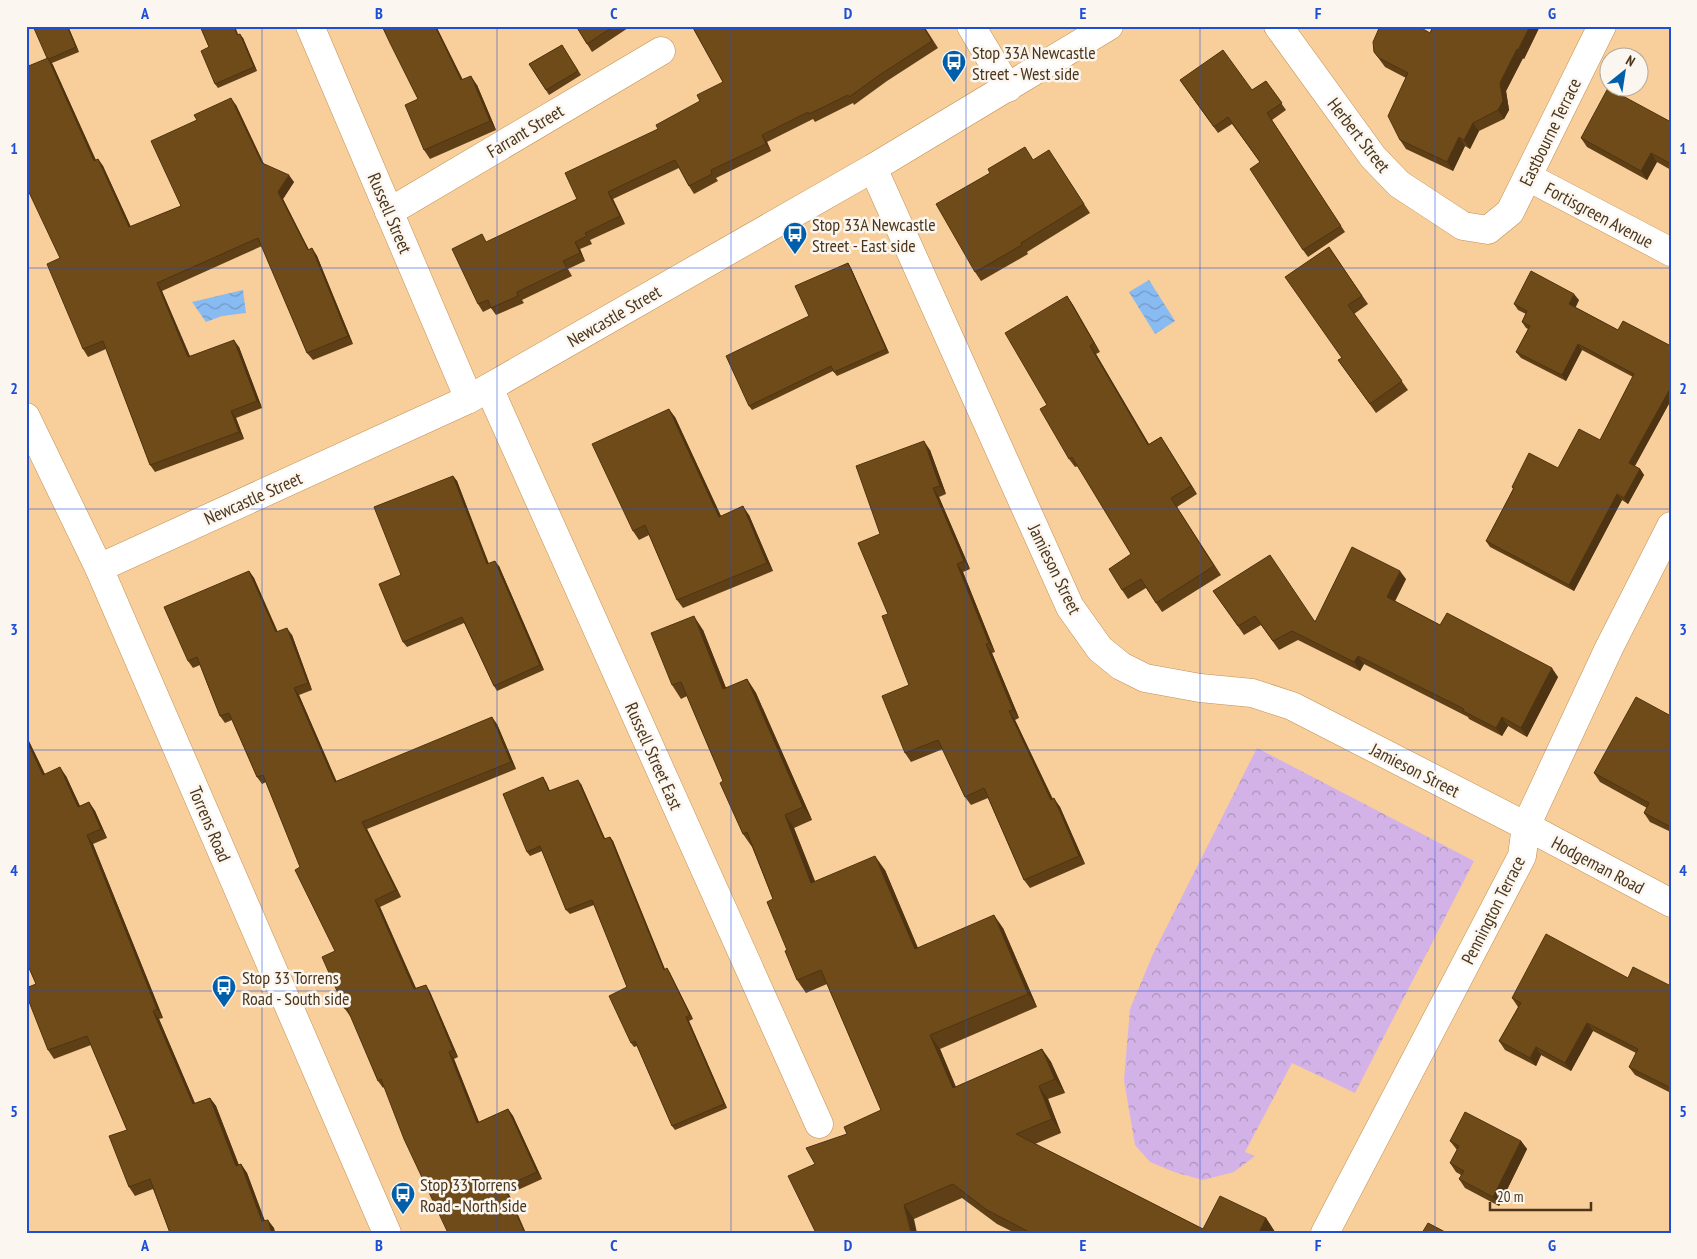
<svg xmlns="http://www.w3.org/2000/svg" width="1697" height="1259" font-family="'PT Sans Narrow',sans-serif">
<style>
.park{fill:url(#park-crowns)}
.water{fill:url(#water-waves)}
.lines{fill:none;stroke-linecap:round;stroke-linejoin:round}
.minor-casing{stroke:#c29151;stroke-width:29}
.tertiary-casing{stroke:#c29151;stroke-width:29}
.minor{stroke:#fff;stroke-width:28}
.tertiary{stroke:#fff;stroke-width:28}
.wall{fill:#5f4016}
.shaded-wall{fill:#4e3412}
.building{fill:#6f4b19;stroke:#4e3412}
.grid{fill:none;stroke:#1d4ed8;stroke-width:1;stroke-opacity:0.55}
.labels{text-anchor:middle;dominant-baseline:central;stroke-width:5;stroke-linejoin:round;paint-order:stroke}
.poi-label{font-size:18px;fill:#4b361b;stroke:#fbf6f0;text-anchor:start}
.street-label{font-size:18px;fill:#4b361b;stroke:#fbf6f0}
.neatline{fill:none;stroke:#1d4ed8;stroke-width:2}
.grid-label{font-size:16px;text-anchor:middle;font-weight:bold;fill:#1d4ed8}
</style>
<defs>
<pattern id="park-crowns" width="20" height="18" patternUnits="userSpaceOnUse" patternTransform="scale(1.25)"><rect width="20" height="18" fill="#d3b3e7"/><path d="M2 6a3 3 0 1 1 6 0M12 15a3 3 0 1 1 6 0" fill="none" stroke="#ad92ba"/></pattern>
<pattern id="water-waves" width="16" height="10" patternUnits="userSpaceOnUse" patternTransform="scale(1.25)"><rect width="16" height="10" fill="#89bbf3"/><path d="M0 5q4-4 8 0t8 0" fill="none" stroke="#7299c4"/></pattern>
</defs>
<rect width="100%" height="100%" fill="#f8ce9b"/>
<!-- park -->
<polygon class="park" points="1257,748 1474,861 1355,1093 1292,1063 1245,1152 1255,1156 1234,1172 1203,1180 1174,1172 1150,1162 1135,1145 1124,1080 1130,1009 1153,954"/>
<!-- water -->
<g class="water">
<polygon points="1149,280 1175,321 1155,334 1129,292"/>
<polygon points="243,290 246,313 222,316 206,322 192,302"/>
</g>
<g class="lines">
<defs>
<g id="minor">
<polyline points="310,26 469,399"/>
<polyline points="971,26 1008,88"/>
<polyline points="1278,26 1373,157 1399,184 1463,226 1488,230 1510,212 1602,26"/>
<polyline points="873,168 1070,607 1100,649 1121,666 1145,678 1200,688 1252,693 1292,706 1526,826 1671,903"/>
<polyline points="1528,177 1671,252"/>
<polyline points="389,212 661,51"/>
<polyline points="489,388 819,1124"/>
<polyline points="26,417 99,568"/>
<polyline points="1325,1233 1522,856 1526,826 1609,648 1671,526"/>
</g>
<polyline id="tertiary" points="387,1233 99,568 469,399 873,168 1109,26"/>
</defs>
<!-- minor casing -->
<use href="#minor" class="minor-casing"/>
<!-- tertiary casing -->
<use href="#tertiary" class="tertiary-casing"/>
<!-- minor -->
<use href="#minor" class="minor"/>
<!-- tertiary -->
<use href="#tertiary" class="tertiary"/>
</g>
<!-- wall -->
<g class="wall">
<polygon points="68,26 79,52 52,63 96,160 98,159 103,166 131,227 181,206 236,105 264,164 294,182 283,199 309,250 312,248 317,256 353,344 313,360 307,353 262,246 162,291 190,356 239,347 262,408 236,418 244,439 155,472 150,465 106,349 88,357 83,349 60,258 47,58"/>
<polygon points="200,26 235,26 238,34 243,38 257,71 218,88 215,84 209,47"/>
<polygon points="382,26 436,26 463,80 477,85 496,130 430,159 424,150 418,99"/>
<polygon points="576,26 631,26 592,52"/>
<polygon points="692,26 924,26 938,48 887,81 854,105 853,103 815,122 813,119 767,142 771,151 716,178 718,181 694,194 689,186 679,168 613,199 625,224 590,240 592,244 580,249 585,261 568,269 572,276 522,300 524,303 496,315 491,308 483,312 478,304 488,242 577,199 658,129 700,101 723,82"/>
<polygon points="1540,26 1524,59 1523,58 1506,91 1509,110 1504,119 1479,131 1470,149 1465,146 1453,171 1406,149 1400,140 1406,78 1385,67 1374,52 1430,33"/>
<polygon points="562,45 581,75 549,95 529,64"/>
<polygon points="1180,80 1252,90 1266,81 1286,110 1272,120 1345,232 1308,257 1303,250 1260,162 1232,124 1218,133"/>
<polygon points="1671,122 1671,170 1657,162 1647,180 1587,147 1581,138"/>
<polygon points="1055,159 1090,213 1027,252 1028,254 981,281 975,272 1034,160"/>
<polygon points="1329,247 1368,304 1354,314 1408,390 1376,413 1338,360 1342,358"/>
<polygon points="848,263 851,268 889,353 837,376 833,371 752,410 749,406 809,316"/>
<polygon points="1067,296 1073,305 1100,352 1096,354 1149,444 1161,437 1197,494 1177,507 1221,575 1162,612 1146,588 1128,599 1122,590 1131,554 1078,466 1075,467 1069,459 1047,405"/>
<polygon points="1579,300 1575,307 1618,330 1671,346 1671,400 1635,466 1640,469 1644,475 1628,504 1622,500 1574,591 1490,547 1486,541 1513,489 1512,487 1558,468 1600,440 1633,377 1582,350 1566,381 1521,358 1516,352 1528,329 1526,328 1522,322 1526,314 1518,310 1514,304"/>
<polygon points="675,417 721,516 749,515 773,571 683,608 677,600 649,535 639,540 633,531"/>
<polygon points="930,450 946,494 939,497 970,569 963,572 995,652 992,653 1019,718 1015,720 1053,799 1060,807 1085,864 1030,888 1024,880 988,798 971,805 965,797 943,749 911,762 905,753 909,685 888,614 880,534"/>
<polygon points="453,476 457,481 488,564 499,566 544,670 497,691 494,686 464,623 407,647 403,642 401,575"/>
<polygon points="249,571 254,578 277,632 292,635 312,690 299,695 336,781 497,724 516,769 367,829 401,897 380,907 416,988 426,985 430,992 458,1057 454,1059 479,1122 508,1109 513,1116 542,1179 509,1194 384,1087 383,1088 378,1081 351,1015 350,1016 345,1009 335,951 266,782 262,784 257,777 232,720 225,723 220,716 200,665 193,668 188,661"/>
<polygon points="1406,579 1395,601 1440,625 1558,677 1527,737 1508,726 1502,736 1469,719 1468,717 1364,664 1360,671 1298,640 1279,650 1261,625 1244,635 1213,591 1315,621"/>
<polygon points="703,630 726,688 747,679 756,693 812,820 794,828 815,882 885,870 918,948 1003,928 1037,1007 940,1049 956,1087 1042,1049 1051,1062 1065,1093 1048,1099 1061,1133 1035,1144 1203,1229 1266,1218 1275,1232 1275,1233 1015,1233 997,1224 962,1198 914,1219 815,1164 847,1134 881,1110 827,984 806,993 797,980 773,899 752,847 743,834 723,781 687,696 681,699 672,685"/>
<polygon points="1671,716 1671,832 1650,822 1644,813 1647,808 1600,782 1594,773"/>
<polygon points="26,735 45,774 66,776 80,806 89,802 95,811 107,838 93,844 163,1018 159,1019 195,1103 210,1098 216,1106 239,1165 241,1164 247,1173 265,1221 274,1228 275,1233 170,1233 153,1189 135,1196 129,1187 127,1130 91,1045 54,1059 48,1050 36,984 26,961"/>
<polygon points="543,777 546,782 550,791 581,784 605,839 610,837 613,841 665,970 667,968 670,973 693,1019 689,1021 727,1108 675,1130 672,1126 637,1046 634,1047 631,1043 627,987 594,905 570,914 566,910 542,851 530,856 527,852"/>
<polygon points="1628,978 1671,986 1671,1093 1635,1075 1629,1067 1636,1053 1593,1031 1571,1071 1541,1055 1536,1066 1505,1050 1499,1041 1518,1007 1512,998"/>
<polygon points="1450,1141 1521,1141 1527,1149 1499,1206 1465,1188 1459,1179 1461,1175 1456,1172 1450,1163 1457,1150"/>
</g>
<!-- shaded-wall -->
<g class="shaded-wall">
<polygon points="67,26 68,26 79,52 76,47"/>
<polygon points="435,26 436,26 467,89 461,80"/>
<polygon points="1530,26 1540,26 1524,59 1518,50"/>
<polygon points="240,34 243,38 257,71 254,67"/>
<polygon points="1517,49 1523,58 1506,91 1509,110 1504,119 1498,110 1500,83"/>
<polygon points="48,58 53,65 99,168 94,161"/>
<polygon points="471,76 477,85 496,130 490,121"/>
<polygon points="231,98 236,105 267,171 262,163"/>
<polygon points="1473,123 1479,131 1470,149 1464,140"/>
<polygon points="762,135 767,142 771,151 766,144"/>
<polygon points="1459,137 1465,146 1453,171 1447,162"/>
<polygon points="1651,153 1657,162 1647,180 1641,171"/>
<polygon points="98,159 103,166 134,234 129,227"/>
<polygon points="289,175 294,182 283,199 313,258 308,250 278,192"/>
<polygon points="608,192 613,199 625,224 620,216"/>
<polygon points="575,242 580,249 585,261 580,253"/>
<polygon points="312,248 317,256 353,344 348,336"/>
<polygon points="848,263 851,268 889,353 886,349"/>
<polygon points="157,283 162,291 193,364 188,357"/>
<polygon points="1574,294 1579,300 1574,311 1569,304"/>
<polygon points="1067,296 1073,305 1100,352 1094,343"/>
<polygon points="234,340 239,347 262,408 257,401"/>
<polygon points="1578,344 1582,350 1566,381 1562,375"/>
<polygon points="1090,346 1096,354 1154,453 1148,445"/>
<polygon points="1671,387 1671,400 1633,469 1629,463"/>
<polygon points="669,409 675,417 725,525 719,517"/>
<polygon points="231,411 236,418 244,439 239,432"/>
<polygon points="1161,437 1167,446 1197,494 1191,486"/>
<polygon points="924,441 930,450 946,494 940,486"/>
<polygon points="1640,469 1644,475 1628,504 1624,498"/>
<polygon points="453,476 457,481 491,569 487,564"/>
<polygon points="933,488 939,497 970,569 964,561"/>
<polygon points="1617,494 1622,500 1574,591 1569,585"/>
<polygon points="743,506 749,515 773,571 767,563"/>
<polygon points="495,561 499,566 544,670 540,665"/>
<polygon points="957,564 963,572 995,652 989,643"/>
<polygon points="249,571 254,578 281,639 276,632"/>
<polygon points="1400,571 1406,579 1393,605 1387,597"/>
<polygon points="694,616 703,630 732,703 723,689"/>
<polygon points="287,628 292,635 312,690 308,683"/>
<polygon points="986,644 992,653 1019,718 1013,710"/>
<polygon points="1358,656 1364,664 1360,671 1354,662"/>
<polygon points="1552,668 1558,677 1527,737 1521,728"/>
<polygon points="747,679 756,693 812,820 803,807"/>
<polygon points="294,688 299,695 340,789 335,782"/>
<polygon points="1009,711 1015,720 1057,809 1051,800"/>
<polygon points="492,717 497,724 516,769 511,762"/>
<polygon points="1502,717 1508,726 1502,736 1496,728"/>
<polygon points="26,735 49,783 43,775 26,739"/>
<polygon points="60,767 66,776 84,815 78,807"/>
<polygon points="543,777 546,782 552,796 549,791"/>
<polygon points="578,780 581,784 607,843 604,839"/>
<polygon points="1054,798 1060,807 1085,864 1079,856"/>
<polygon points="89,802 95,811 107,838 101,829"/>
<polygon points="785,815 794,828 821,896 811,883"/>
<polygon points="362,822 367,829 401,897 396,890"/>
<polygon points="87,835 93,844 163,1018 157,1009"/>
<polygon points="610,837 613,841 667,974 664,970"/>
<polygon points="875,856 885,870 924,963 915,949"/>
<polygon points="375,900 380,907 419,996 414,989"/>
<polygon points="994,915 1003,928 1037,1007 1028,994"/>
<polygon points="667,968 670,973 693,1019 690,1015"/>
<polygon points="426,985 430,992 458,1057 453,1050"/>
<polygon points="153,1011 159,1019 199,1113 193,1104"/>
<polygon points="686,1017 689,1021 727,1108 724,1104"/>
<polygon points="1587,1023 1593,1031 1571,1071 1565,1063"/>
<polygon points="930,1035 940,1049 962,1102 953,1088"/>
<polygon points="1536,1047 1541,1055 1536,1066 1530,1058"/>
<polygon points="1042,1049 1051,1062 1065,1093 1055,1079"/>
<polygon points="449,1052 454,1059 482,1130 477,1123"/>
<polygon points="1039,1086 1048,1099 1061,1133 1052,1119"/>
<polygon points="210,1098 216,1106 242,1174 236,1166"/>
<polygon points="508,1109 513,1116 542,1179 537,1172"/>
<polygon points="1521,1141 1527,1149 1499,1206 1493,1197"/>
<polygon points="241,1164 247,1173 268,1230 262,1221"/>
<polygon points="504,1187 509,1194 526,1233 525,1233"/>
<polygon points="904,1205 914,1219 917,1233 911,1233"/>
<polygon points="1266,1218 1275,1232 1275,1233 1259,1233"/>
<polygon points="268,1220 274,1228 275,1233 272,1233"/>
</g>
<!-- building -->
<g class="building">
<polygon points="33,26 67,26 76,47 49,59 48,58 47,58"/>
<polygon points="200,26 234,26 237,35 240,34 254,67 215,84 201,51 209,47"/>
<polygon points="382,26 435,26 461,80 471,76 490,121 424,150 405,105 418,99 390,43"/>
<polygon points="576,26 614,26 587,44"/>
<polygon points="692,26 923,26 932,41 881,74 849,97 848,95 809,114 808,112 762,135 766,144 711,170 712,174 689,186 675,160 608,192 620,216 585,233 587,236 575,242 580,253 563,261 567,268 517,292 518,296 491,308 488,300 478,304 452,249 482,234 486,242 577,199 565,173 658,129 656,125 700,101 697,95 723,82"/>
<polygon points="1380,26 1418,26 1430,33 1433,26 1530,26 1518,50 1517,49 1500,83 1503,101 1498,110 1473,123 1464,140 1459,137 1447,162 1400,140 1388,116 1408,73 1379,58 1374,52 1373,42"/>
<polygon points="562,45 578,71 546,90 529,64"/>
<polygon points="1223,50 1252,90 1266,81 1282,103 1267,113 1341,226 1303,250 1250,169 1260,162 1228,117 1214,127 1180,80"/>
<polygon points="48,58 94,161 98,159 129,227 181,206 151,141 197,120 194,115 231,98 262,163 289,175 278,192 308,250 312,248 348,336 307,353 258,238 157,283 188,357 234,340 257,401 231,411 239,432 150,465 103,341 83,349 47,264 60,258 26,186 26,67"/>
<polygon points="1608,88 1671,122 1671,164 1651,153 1641,171 1581,138"/>
<polygon points="1025,147 1033,160 1049,150 1084,204 1021,243 1022,245 975,272 936,204 990,173 988,169"/>
<polygon points="1329,247 1362,296 1348,305 1402,381 1370,404 1338,360 1342,358 1285,277"/>
<polygon points="848,263 886,349 834,372 831,366 749,406 726,356 809,316 795,286"/>
<polygon points="1531,271 1574,294 1569,304 1618,330 1623,321 1671,346 1671,387 1629,463 1640,469 1624,498 1617,494 1569,585 1486,541 1514,488 1512,487 1529,453 1558,468 1579,429 1600,440 1634,374 1578,344 1562,375 1516,352 1530,326 1522,322 1527,311 1514,304"/>
<polygon points="1067,296 1094,343 1090,346 1148,445 1161,437 1191,486 1171,498 1214,566 1156,603 1141,579 1122,590 1109,569 1131,554 1072,457 1069,459 1040,409 1047,405 1005,333"/>
<polygon points="669,409 719,517 743,506 767,563 677,600 645,525 633,531 592,444"/>
<polygon points="924,441 940,486 933,488 964,561 957,564 989,643 986,644 1013,710 1009,711 1051,800 1054,798 1079,856 1024,880 984,788 965,797 938,740 905,753 882,696 909,685 882,616 888,614 858,543 880,534 856,466"/>
<polygon points="453,476 487,564 495,561 540,665 494,686 462,617 403,642 379,584 401,575 374,507"/>
<polygon points="1352,547 1400,571 1387,597 1440,625 1447,613 1552,668 1521,728 1502,717 1496,728 1463,711 1464,709 1358,656 1354,662 1292,631 1273,641 1255,616 1238,626 1213,591 1270,555 1315,622"/>
<polygon points="249,571 276,632 287,628 308,683 294,688 335,782 492,717 511,762 362,822 396,890 375,900 414,989 426,985 453,1050 449,1052 477,1123 508,1109 537,1172 504,1187 525,1233 448,1233 404,1139 381,1079 378,1081 347,1008 345,1009 322,957 335,951 295,870 300,867 263,775 257,777 229,713 220,716 197,657 188,661 164,607"/>
<polygon points="694,616 723,689 747,679 803,807 785,815 811,883 875,856 915,949 994,915 1028,994 930,1035 953,1088 1042,1049 1055,1079 1039,1086 1052,1119 1016,1134 1203,1229 1220,1196 1266,1218 1259,1233 1031,1233 987,1210 953,1184 904,1205 911,1233 816,1233 788,1176 815,1164 806,1148 847,1134 844,1127 881,1110 821,970 797,980 785,951 787,950 767,902 773,899 747,832 743,834 720,783 723,781 681,682 672,685 651,633"/>
<polygon points="1636,697 1671,716 1671,827 1644,813 1649,803 1594,773"/>
<polygon points="26,739 43,775 60,767 78,807 89,802 101,829 87,835 157,1009 153,1011 193,1104 210,1098 236,1166 241,1164 262,1221 268,1220 272,1233 170,1233 150,1179 129,1187 109,1136 127,1130 87,1036 48,1050 26,994 26,988 36,984 26,961"/>
<polygon points="543,777 549,791 578,780 604,839 610,837 664,970 667,968 690,1015 686,1017 724,1104 672,1126 635,1041 631,1043 609,996 627,987 592,900 566,910 540,846 527,852 503,794"/>
<polygon points="1546,934 1628,978 1633,967 1671,986 1671,1088 1629,1067 1638,1049 1587,1023 1565,1063 1536,1047 1530,1058 1499,1041 1521,1003 1512,998"/>
<polygon points="1465,1112 1521,1141 1493,1197 1459,1179 1464,1171 1450,1163 1459,1146 1450,1141"/>
<polygon points="1428,1223 1447,1233 1422,1233"/>
</g>
<!-- grid -->
<path class="grid" d="M262 26V1233M497 26V1233M731 26V1233M966 26V1233M1200 26V1233M1435 26V1233M26 268H1671M26 509H1671M26 750H1671M26 991H1671"/>
<!-- icons -->
<defs>
<symbol id="bus-pin" viewBox="-11 -11 22 30"><path d="M0 17L-7.5 6A9.5 9.5 0 1 1 7.5 6Z" fill="#005eab" stroke="#fbf6f0"/><path d="M-5-6H5V4H4V6H2V4H-2V6H-4V4H-5ZM-3.5-4V0h7V-4ZM-3.5 1.2v1.5H-2V1.2ZM2 1.2v1.5H3.5V1.2Z" fill="#fff"/></symbol>
</defs>
<g fill-rule="evenodd">
<use href="#bus-pin" x="940" y="48" width="28" height="38"/>
<use href="#bus-pin" x="781" y="220" width="28" height="38"/>
<use href="#bus-pin" x="210" y="973" width="28" height="38"/>
<use href="#bus-pin" x="389" y="1180" width="28" height="38"/>
</g>
<g class="labels">
<!-- poi labels -->
<g class="poi-label">
<text x="972" y="52">Stop 33A Newcastle<tspan x="972" dy="21">Street - West side</tspan></text>
<text x="812" y="224">Stop 33A Newcastle<tspan x="812" dy="21">Street - East side</tspan></text>
<text x="242" y="977">Stop 33 Torrens<tspan x="242" dy="21">Road - South side</tspan></text>
<text x="420" y="1184">Stop 33 Torrens<tspan x="420" dy="21">Road - North side</tspan></text>
</g>
<!-- street labels -->
<g class="street-label">
<text transform="translate(525 131) rotate(-31)">Farrant Street</text>
<text transform="translate(1550 132) rotate(-64)">Eastbourne Terrace</text>
<text transform="translate(1359 135) rotate(52)">Herbert Street</text>
<text transform="translate(390 213) rotate(67)">Russell Street</text>
<text transform="translate(1599 215) rotate(28)">Fortisgreen Avenue</text>
<text transform="translate(614 316) rotate(-30)">Newcastle Street</text>
<text transform="translate(253 498) rotate(-24)">Newcastle Street</text>
<text transform="translate(1055 569) rotate(64)">Jamieson Street</text>
<text transform="translate(654 756) rotate(66)">Russell Street East</text>
<text transform="translate(1415 770) rotate(27)">Jamieson Street</text>
<text transform="translate(210 824) rotate(67)">Torrens Road</text>
<text transform="translate(1598 865) rotate(28)">Hodgeman Road</text>
<text transform="translate(1493 910) rotate(-63)">Pennington Terrace</text>
</g>
</g>
<!-- border -->
<rect width="1697" height="1259" fill="none" stroke="#fbf6f0" stroke-width="55"/>
<!-- north arrow -->
<g transform="translate(1624 72) rotate(30)"><circle r="24" fill="#fbf6f0" stroke="#b5a99b"/>
<path d="M0-4L9 19L0 12L-9 19Z" fill="#005eab"/>
<text y="-8" font-size="14" font-weight="bold" text-anchor="middle" fill="#4b361b">N</text>
</g>
<!-- scale -->
<path d="M1490 1202v8h101v-8" fill="none" stroke="#4b361b" stroke-width="2.5"/>
<text x="1497" y="1202" font-size="15" fill="#4b361b" stroke="#fbf6f0" stroke-width="4" paint-order="stroke">20 m</text>
<rect x="28" y="28" width="1642" height="1204" class="neatline"/>
<g class="grid-label">
<text x="145" y="19">A</text>
<text x="379" y="19">B</text>
<text x="614" y="19">C</text>
<text x="848" y="19">D</text>
<text x="1083" y="19">E</text>
<text x="1318" y="19">F</text>
<text x="1552" y="19">G</text>
<text x="14" y="154">1</text>
<text x="1683" y="154">1</text>
<text x="14" y="394">2</text>
<text x="1683" y="394">2</text>
<text x="14" y="635">3</text>
<text x="1683" y="635">3</text>
<text x="14" y="876">4</text>
<text x="1683" y="876">4</text>
<text x="14" y="1117">5</text>
<text x="1683" y="1117">5</text>
<text x="145" y="1251">A</text>
<text x="379" y="1251">B</text>
<text x="614" y="1251">C</text>
<text x="848" y="1251">D</text>
<text x="1083" y="1251">E</text>
<text x="1318" y="1251">F</text>
<text x="1552" y="1251">G</text>
</g>
</svg>
